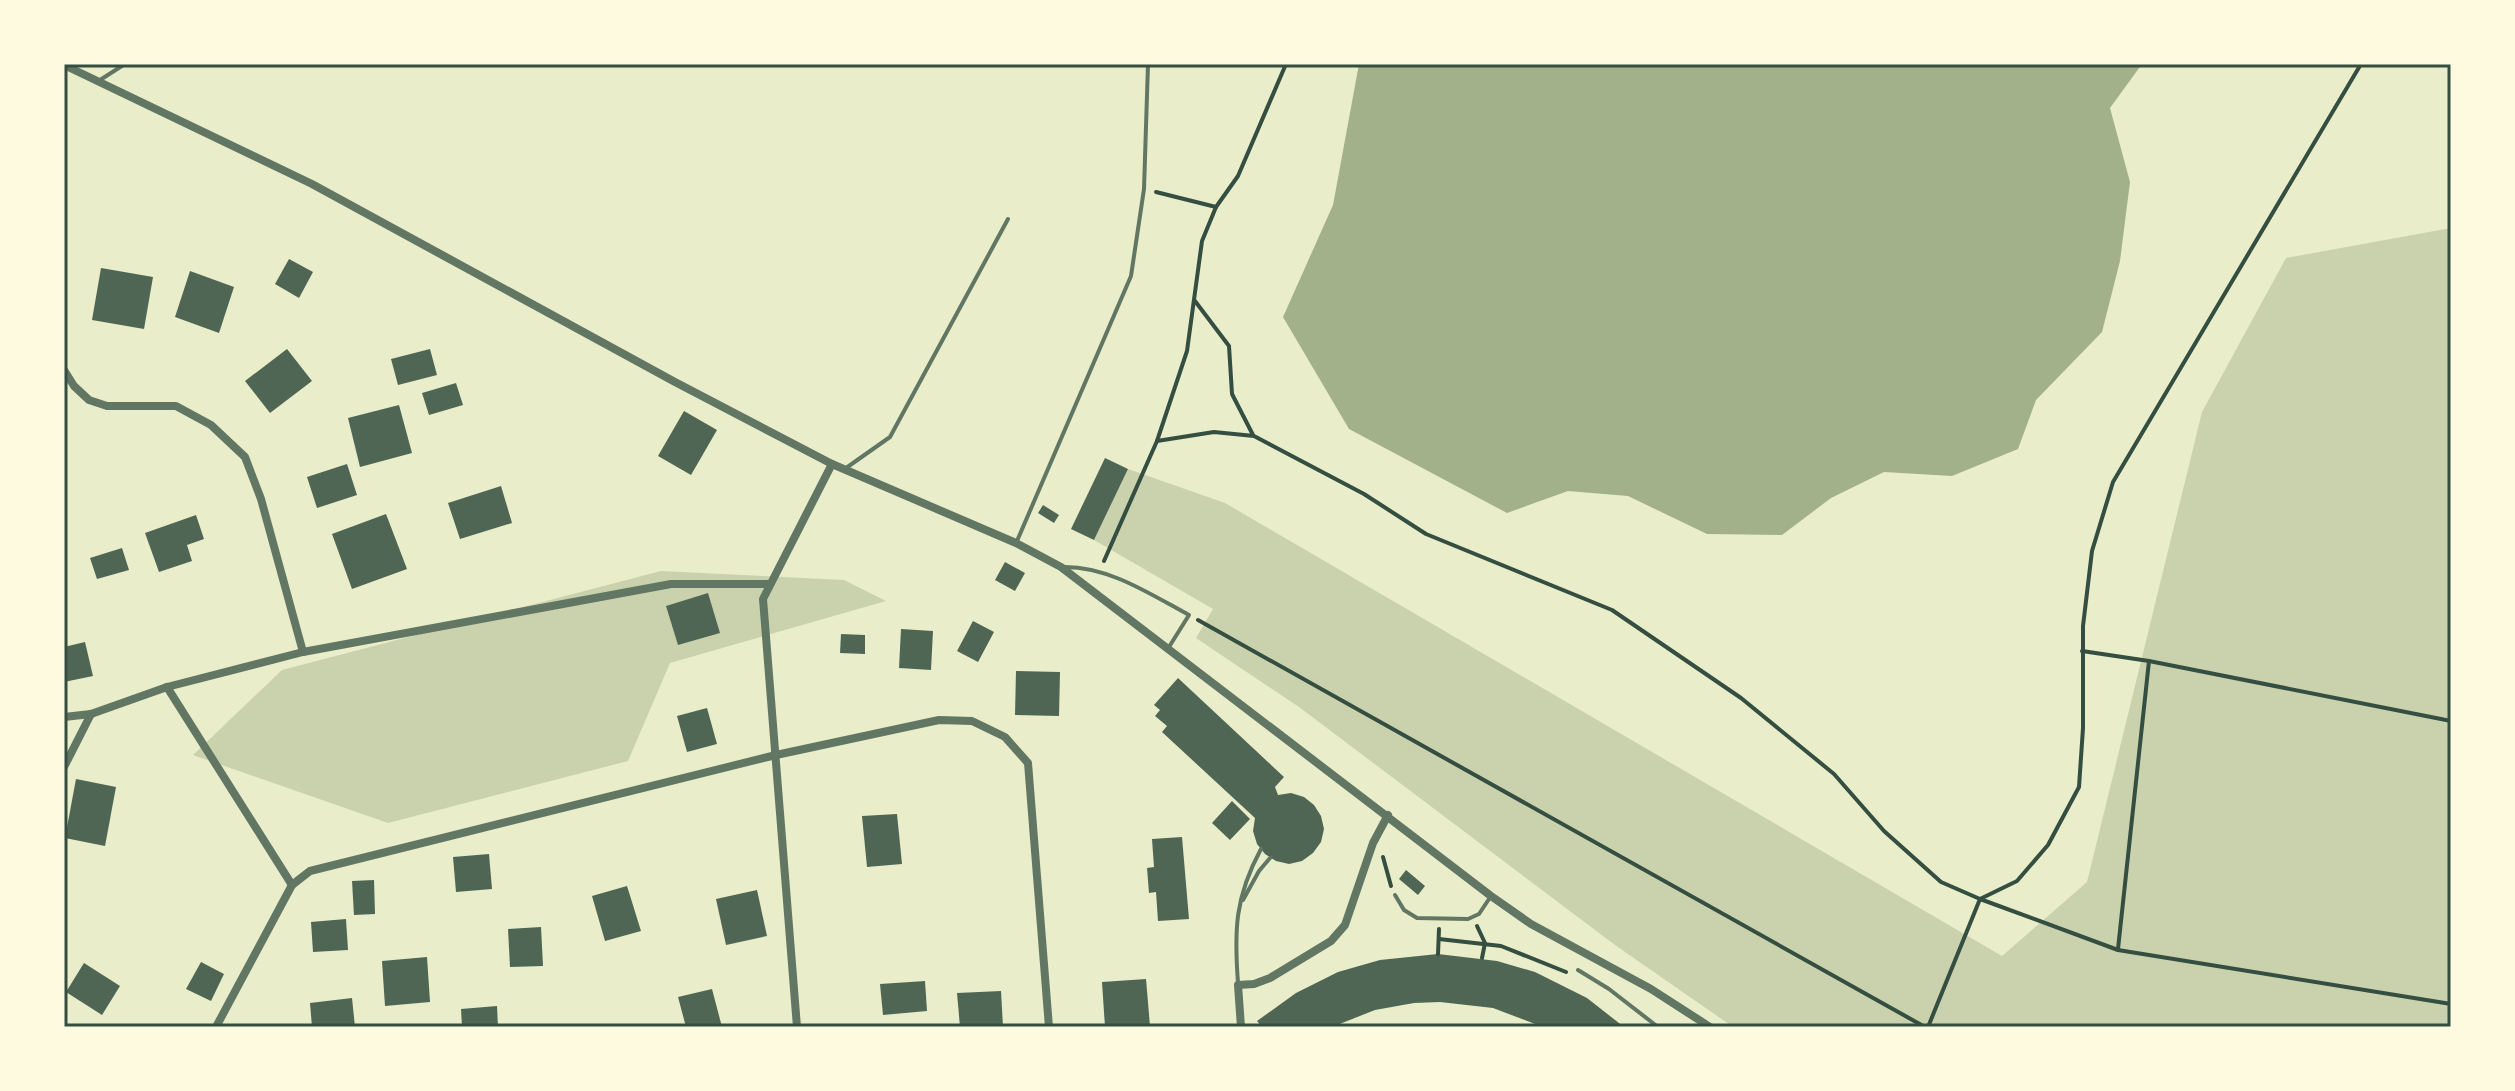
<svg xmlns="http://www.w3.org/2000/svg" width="2515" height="1091" font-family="'Nunito Sans',sans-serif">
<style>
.green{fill:#cad2ad}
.water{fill:#a3b18a}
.building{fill:#4f6655}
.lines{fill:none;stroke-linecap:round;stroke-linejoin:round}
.path{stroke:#344e41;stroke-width:4}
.service{stroke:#617663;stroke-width:4}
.minor{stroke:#617663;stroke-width:8}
.neatline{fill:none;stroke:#344e41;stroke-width:3}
</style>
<rect width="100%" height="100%" fill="#e9edc9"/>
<!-- green -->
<g class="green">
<polygon points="2451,228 2451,1027 1733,1027 1615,945 1299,707 1196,638 1213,609 1094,540 1128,469 1225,503 2002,956 2087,882 2202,412 2286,258"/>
<polygon points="661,571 844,580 886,601 670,663 628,761 388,823 193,755 282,670"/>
</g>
<!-- water -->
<polygon class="water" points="1359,64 2142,64 2110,108 2130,182 2120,261 2102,332 2036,400 2018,449 1952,476 1884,472 1831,498 1782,535 1707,534 1628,496 1568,491 1507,513 1349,429 1283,317 1333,205"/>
<!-- building -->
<g class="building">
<polygon points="289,259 313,272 299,298 275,284"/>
<polygon points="101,268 153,277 144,329 92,320"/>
<polygon points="190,271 234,287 219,333 175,317"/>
<polygon points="287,349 312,381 270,413 245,381"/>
<polygon points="430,349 437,375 398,385 391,359"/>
<polygon points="456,383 463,405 429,415 422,393"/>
<polygon points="399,405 412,453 360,467 348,418"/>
<polygon points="684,411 717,430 691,475 658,456"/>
<polygon points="1105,458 1128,469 1094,540 1071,529"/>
<polygon points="347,464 357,495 317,508 307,477"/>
<polygon points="501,486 512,523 460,539 448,503"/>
<polygon points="1043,505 1059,515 1054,523 1038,513"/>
<polygon points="386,514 407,569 352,589 332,534"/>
<polygon points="196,515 204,539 187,545 192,561 159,572 145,533"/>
<polygon points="122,548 129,570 97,579 90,558"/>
<polygon points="1005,562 1025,573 1015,591 995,580"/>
<polygon points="708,593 720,633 678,645 666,606"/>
<polygon points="973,621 994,632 978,662 957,651"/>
<polygon points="901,629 933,631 931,670 899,668"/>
<polygon points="841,634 865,635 865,654 840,653"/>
<polygon points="85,642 93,676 64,682 64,647"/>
<polygon points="1016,671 1060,672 1059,716 1015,715"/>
<polygon points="1178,678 1284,777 1275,787 1278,795 1291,793 1304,797 1314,805 1321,816 1324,829 1321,842 1313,853 1302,861 1289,864 1276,861 1265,854 1257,844 1253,831 1255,818 1162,732 1167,726 1155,716 1160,710 1154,705"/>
<polygon points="707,708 717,744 687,752 677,716"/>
<polygon points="76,779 116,787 105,846 65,838"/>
<polygon points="1232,801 1250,819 1230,840 1212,823"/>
<polygon points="897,814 902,864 867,867 862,816"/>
<polygon points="1182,837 1189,919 1158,921 1156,892 1149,893 1147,868 1154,867 1152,839"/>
<polygon points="489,854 492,889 456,892 453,857"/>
<polygon points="1406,870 1425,886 1418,895 1399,879"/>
<polygon points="374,880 375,914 354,915 352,881"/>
<polygon points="627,886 641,931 605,941 592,896"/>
<polygon points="757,890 767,936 726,945 716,899"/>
<polygon points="346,919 348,950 313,952 311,922"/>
<polygon points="541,927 543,966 510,967 508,929"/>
<polygon points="1438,954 1497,961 1535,972 1587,998 1624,1027 1543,1027 1493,1008 1440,1002 1414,1003 1375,1010 1332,1027 1262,1027 1257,1021 1296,993 1338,972 1380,960"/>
<polygon points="427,957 430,1002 385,1006 382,961"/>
<polygon points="201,962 224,974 211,1001 186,989"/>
<polygon points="84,963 120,986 102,1015 66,992"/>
<polygon points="1146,979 1150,1026 1105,1027 1102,982"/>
<polygon points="925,981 927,1011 883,1015 880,984"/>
<polygon points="712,989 722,1027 686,1027 678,997"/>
<polygon points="1001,991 1003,1027 960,1027 957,993"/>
<polygon points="352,998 355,1027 312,1027 310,1003"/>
<polygon points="497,1006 498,1027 462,1027 461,1009"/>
</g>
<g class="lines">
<!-- path -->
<g class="path">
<polyline points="1156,192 1216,207"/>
<polyline points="1195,301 1229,346 1232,394 1253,435"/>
<polyline points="1157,441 1214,432 1254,436 1364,494 1426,534 1612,610 1741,698 1834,774 1884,831 1941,882 1980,899 2017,881 2048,845 2079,787 2083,728 2083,626 2092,551 2113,482 2361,64"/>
<polyline points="1104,561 1157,441 1187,351 1202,241 1216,207 1238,176 1286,64"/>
<polyline points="1198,620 1925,1027"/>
<polyline points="2082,651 2149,661 2451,721"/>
<polyline points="1383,857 1391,886"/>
<polyline points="1477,926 1485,943 1482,958"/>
<polyline points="1439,939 1501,946 1566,972"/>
<polyline points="2118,949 2149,661"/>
<polyline points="1438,954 1439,929"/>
<polyline points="1928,1027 1980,899 2118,950 2451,1004"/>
</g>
<!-- service -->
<g class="service">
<polyline points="100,80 125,64"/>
<polyline points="846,468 890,437 1008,219"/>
<polyline points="1017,541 1131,276 1144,189 1148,64"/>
<path d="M1063 567C1108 566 1150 594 1189 615L1169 647"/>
<polyline points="1395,895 1404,910 1417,918 1468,919 1479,914 1491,896"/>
<polyline points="1243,900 1259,871 1270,858"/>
<polyline points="1578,970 1609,989 1658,1027"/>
<path d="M1238 983C1234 930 1235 897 1261 849"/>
</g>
<!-- minor -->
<g class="minor">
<polyline points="64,65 312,184 675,382 832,464 1016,543 1061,567 1491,896 1531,924 1651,989 1710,1027"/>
<polyline points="64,370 74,386 89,400 107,406 176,406 211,425 245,457 261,499 303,652"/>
<polyline points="167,687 292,885"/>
<polyline points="64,717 91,714 167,687 303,652 671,584 770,584"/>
<polyline points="64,767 91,714"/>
<polyline points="216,1027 292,885 310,871 776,755 939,720 972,721 1005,737 1028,763 1049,1027"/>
<polyline points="797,1027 763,599 832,464"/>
<polyline points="1241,1027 1238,985 1254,984 1270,978 1331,941 1345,925 1373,843 1388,815"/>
</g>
</g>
<!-- border -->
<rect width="2515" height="1091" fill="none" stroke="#fefae0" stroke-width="132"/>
<rect x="66" y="66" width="2383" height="959" class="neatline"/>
</svg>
